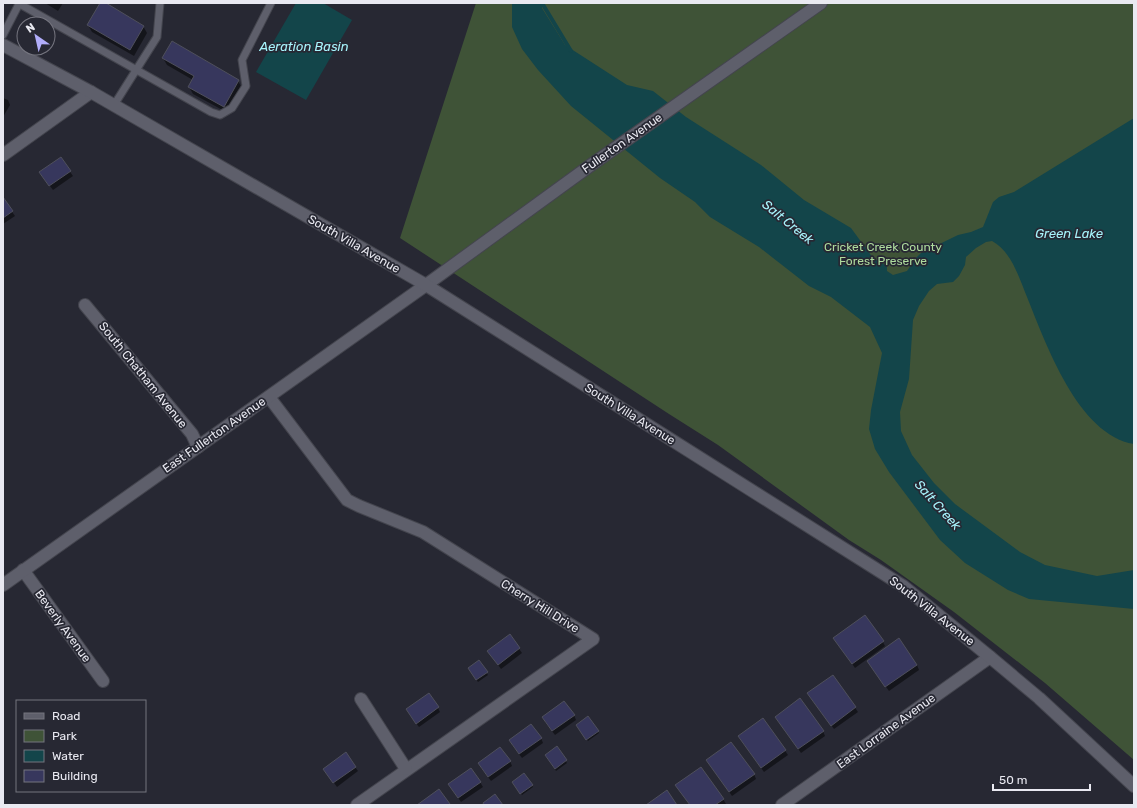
<svg xmlns="http://www.w3.org/2000/svg" width="1137" height="808" font-family="Rubik,sans-serif">
<style>
.green{fill:#3f5337}
.water{fill:#13454a}
.shadow{fill:#0007}
.lines{fill:none;stroke-linecap:round;stroke-linejoin:round}
.stream{stroke:#13454a;stroke-width:4}
.building{fill:#37375d;stroke:#4e4f5b}
.service-casing{stroke:#44454e;stroke-width:9}
.minor-casing{stroke:#44454e;stroke-width:14}
.tertiary-casing{stroke:#44454e;stroke-width:14}
.secondary-casing{stroke:#44454e;stroke-width:14}
.service{stroke:#5e5f6b;stroke-width:7}
.minor{stroke:#5e5f6b;stroke-width:12}
.tertiary{stroke:#5e5f6b;stroke-width:12}
.secondary{stroke:#5e5f6b;stroke-width:12}
.labels{text-anchor:middle;dominant-baseline:central;stroke-width:3.5;stroke-linejoin:round;paint-order:stroke}
.street-label{font-size:12px;fill:#e9e9f1;stroke:#272833}
.park-label{font-size:12px;fill:#afdc9e;stroke:#272833}
.water-label{font-size:13px;font-style:italic;fill:#a7f4fc;stroke:#272833}
</style>
<rect width="100%" height="100%" fill="#272833"/>
<!-- green -->
<polygon class="green" points="476,3 1134,3 1134,760 1045,683 954,612 881,560 849,540 718,445 669,414 400,238"/>
<!-- water -->
<g class="water">
<polygon points="296,3 323,3 352,20 306,100 256,72"/>
<path d="M512 3H542V8L565 45 627 85 653 91 686 117 761 165 804 200 851 228 873 258 887 266V271L893 275 907 271 916 258 921 253 958 235 971 232 983 227 993 202 999 197 1014 192 1134 118V444C1078 435 1046 344 1027 297 1019 278 1012 252 992 241L986 242 976 248 966 257 965 265 959 276 953 282 937 284 929 291 919 306 913 320 909 379 900 412 901 431 912 455 934 483 955 504 1020 552 1045 565 1097 576 1134 570V609L1029 599 1008 590 965 563 940 540 889 472 875 449 869 429 871 410 882 353 870 327 831 297 809 286 759 247 710 217 695 202 660 178 571 106 538 70 522 49 512 27Z"/>
</g>
<!-- shadow -->
<g class="shadow">
<polygon points="45,3 63,3 58,11"/>
<polygon points="101,3 104,3 143,26 147,33 134,56 92,32 88,25"/>
<polygon points="172,43 238,81 242,88 228,113 193,94 189,87 193,80 167,65 163,58"/>
<polygon points="3,98 8,100 10,105 3,117"/>
<polygon points="60,158 73,176 53,190 43,177"/>
<polygon points="3,199 15,216 3,224"/>
<polygon points="510,636 522,653 501,669 491,655"/>
<polygon points="837,642 883,642 885,646 855,668"/>
<polygon points="479,662 488,675 478,682 469,669"/>
<polygon points="917,665 919,670 889,691 871,666"/>
<polygon points="833,676 858,712 834,729 811,698"/>
<polygon points="438,708 440,712 419,727 409,714"/>
<polygon points="574,715 576,720 555,735 545,722"/>
<polygon points="588,718 599,733 588,741 577,726"/>
<polygon points="763,719 788,755 764,772 742,741"/>
<polygon points="779,721 823,731 825,736 801,753"/>
<polygon points="541,738 543,743 522,758 512,745"/>
<polygon points="557,748 567,763 556,771 546,755"/>
<polygon points="510,761 512,766 491,781 481,768"/>
<polygon points="710,764 754,774 756,779 732,796"/>
<polygon points="355,767 358,771 337,787 327,773"/>
<polygon points="524,774 533,787 522,795 513,782"/>
<polygon points="480,782 483,787 461,802 452,789"/>
<polygon points="723,799 726,804 724,805 690,805"/>
</g>
<g class="lines">
<!-- stream -->
<polyline class="stream" points="542,3 571,51"/>
</g>
<!-- building -->
<g class="building">
<polygon points="100,3 106,3 144,26 130,50 87,25"/>
<polygon points="172,41 239,80 224,107 188,87 194,76 162,58"/>
<polygon points="61,157 71,171 49,186 39,172"/>
<polygon points="3,197 13,211 3,218"/>
<polygon points="865,615 884,641 852,664 833,638"/>
<polygon points="510,634 520,648 498,665 487,651"/>
<polygon points="899,638 917,665 885,687 867,661"/>
<polygon points="479,660 488,672 476,680 468,668"/>
<polygon points="833,675 856,707 831,726 807,693"/>
<polygon points="429,693 439,707 416,724 406,709"/>
<polygon points="800,698 824,731 798,749 775,717"/>
<polygon points="564,701 575,715 552,731 542,717"/>
<polygon points="588,716 599,731 586,740 576,725"/>
<polygon points="763,718 786,750 761,768 738,736"/>
<polygon points="531,724 542,738 519,754 509,740"/>
<polygon points="731,742 755,774 729,792 706,760"/>
<polygon points="557,746 567,760 555,769 545,755"/>
<polygon points="500,747 511,761 488,777 478,763"/>
<polygon points="346,752 356,767 333,783 323,769"/>
<polygon points="701,767 724,799 715,805 690,805 675,785"/>
<polygon points="471,768 481,782 458,798 448,784"/>
<polygon points="524,773 533,785 520,794 512,782"/>
<polygon points="439,789 450,804 448,805 417,805"/>
<polygon points="667,790 677,805 646,805"/>
<polygon points="495,794 503,805 484,805 483,803"/>
</g>
<g class="lines">
<defs>
<g id="service">
<polyline points="18,3 211,112 220,115 232,108 246,86 242,60 271,3"/>
<polyline points="3,35 19,4"/>
<polyline points="114,105 157,37 160,3"/>
</g>
<g id="minor">
<polyline points="3,155 91,92"/>
<polyline points="426,285 591,165 821,3"/>
<polyline points="85,305 192,434 198,447"/>
<polyline points="269,397 347,500 359,506 423,532 593,639 357,805"/>
<polyline points="23,570 103,681"/>
<polyline points="361,699 406,769"/>
<polyline points="782,805 990,657"/>
</g>
<polyline id="tertiary" points="3,585 426,285"/>
<polyline id="secondary" points="3,45 91,92 426,285 903,586 990,657 1039,698 1134,786"/>
</defs>
<!-- service casing -->
<use href="#service" class="service-casing"/>
<!-- minor casing -->
<use href="#minor" class="minor-casing"/>
<!-- tertiary casing -->
<use href="#tertiary" class="tertiary-casing"/>
<!-- secondary casing -->
<use href="#secondary" class="secondary-casing"/>
<!-- service -->
<use href="#service" class="service"/>
<!-- minor -->
<use href="#minor" class="minor"/>
<!-- tertiary -->
<use href="#tertiary" class="tertiary"/>
<!-- secondary -->
<use href="#secondary" class="secondary"/>
</g>
<g class="labels">
<!-- street labels -->
<g class="street-label">
<text transform="translate(622 143) rotate(-35)">Fullerton Avenue</text>
<text transform="translate(354 244) rotate(30)">South Villa Avenue</text>
<text transform="translate(143 375) rotate(51)">South Chatham Avenue</text>
<text transform="translate(630 414) rotate(32)">South Villa Avenue</text>
<text transform="translate(214 435) rotate(-35)">East Fullerton Avenue</text>
<text transform="translate(540 606) rotate(32)">Cherry Hill Drive</text>
<text transform="translate(932 611) rotate(38)">South Villa Avenue</text>
<text transform="translate(63 626) rotate(54)">Beverly Avenue</text>
<text transform="translate(886 731) rotate(-36)">East Lorraine Avenue</text>
</g>
<!-- park labels -->
<g class="park-label">
<text x="883" y="247">Cricket Creek County<tspan x="883" dy="14">Forest Preserve</tspan></text>
</g>
<!-- water labels -->
<g class="water-label">
<text x="304" y="46">Aeration Basin</text>
<text transform="translate(788 222) rotate(39)">Salt Creek</text>
<text x="1069" y="233">Green Lake</text>
<text transform="translate(938 505) rotate(48)">Salt Creek</text>
</g>
</g>
<!-- border -->
<rect width="1137" height="808" fill="none" stroke="#e9e9f1" stroke-width="8"/>
<!-- legend -->
<rect x="16" y="700" width="130" height="92" fill="#272833" stroke="#75757f"/>
<rect x="24" y="713" width="20" height="6" fill="#5e5f6b" stroke="#75757f"/>
<text x="52" y="720" font-size="12" fill="#e9e9f1">Road</text>
<rect x="24" y="730" width="20" height="12" fill="#3f5337" stroke="#75757f"/>
<text x="52" y="740" font-size="12" fill="#e9e9f1">Park</text>
<rect x="24" y="750" width="20" height="12" fill="#13454a" stroke="#75757f"/>
<text x="52" y="760" font-size="12" fill="#e9e9f1">Water</text>
<rect x="24" y="770" width="20" height="12" fill="#37375d" stroke="#75757f"/>
<text x="52" y="780" font-size="12" fill="#e9e9f1">Building</text>
<!-- north arrow -->
<g transform="translate(36 36) rotate(326)"><circle r="19" fill="#272833" stroke="#75757f"/>
<path d="M0-3L7 15L0 10L-7 15Z" fill="#b1adfa"/>
<text y="-6" font-size="11" font-weight="bold" text-anchor="middle" fill="#e9e9f1">N</text>
</g>
<!-- scale -->
<path d="M993 784v6h97v-6" fill="none" stroke="#e9e9f1" stroke-width="2"/>
<text x="999" y="784" font-size="12" fill="#e9e9f1" stroke="#272833" stroke-width="3" paint-order="stroke">50 m</text>
</svg>
